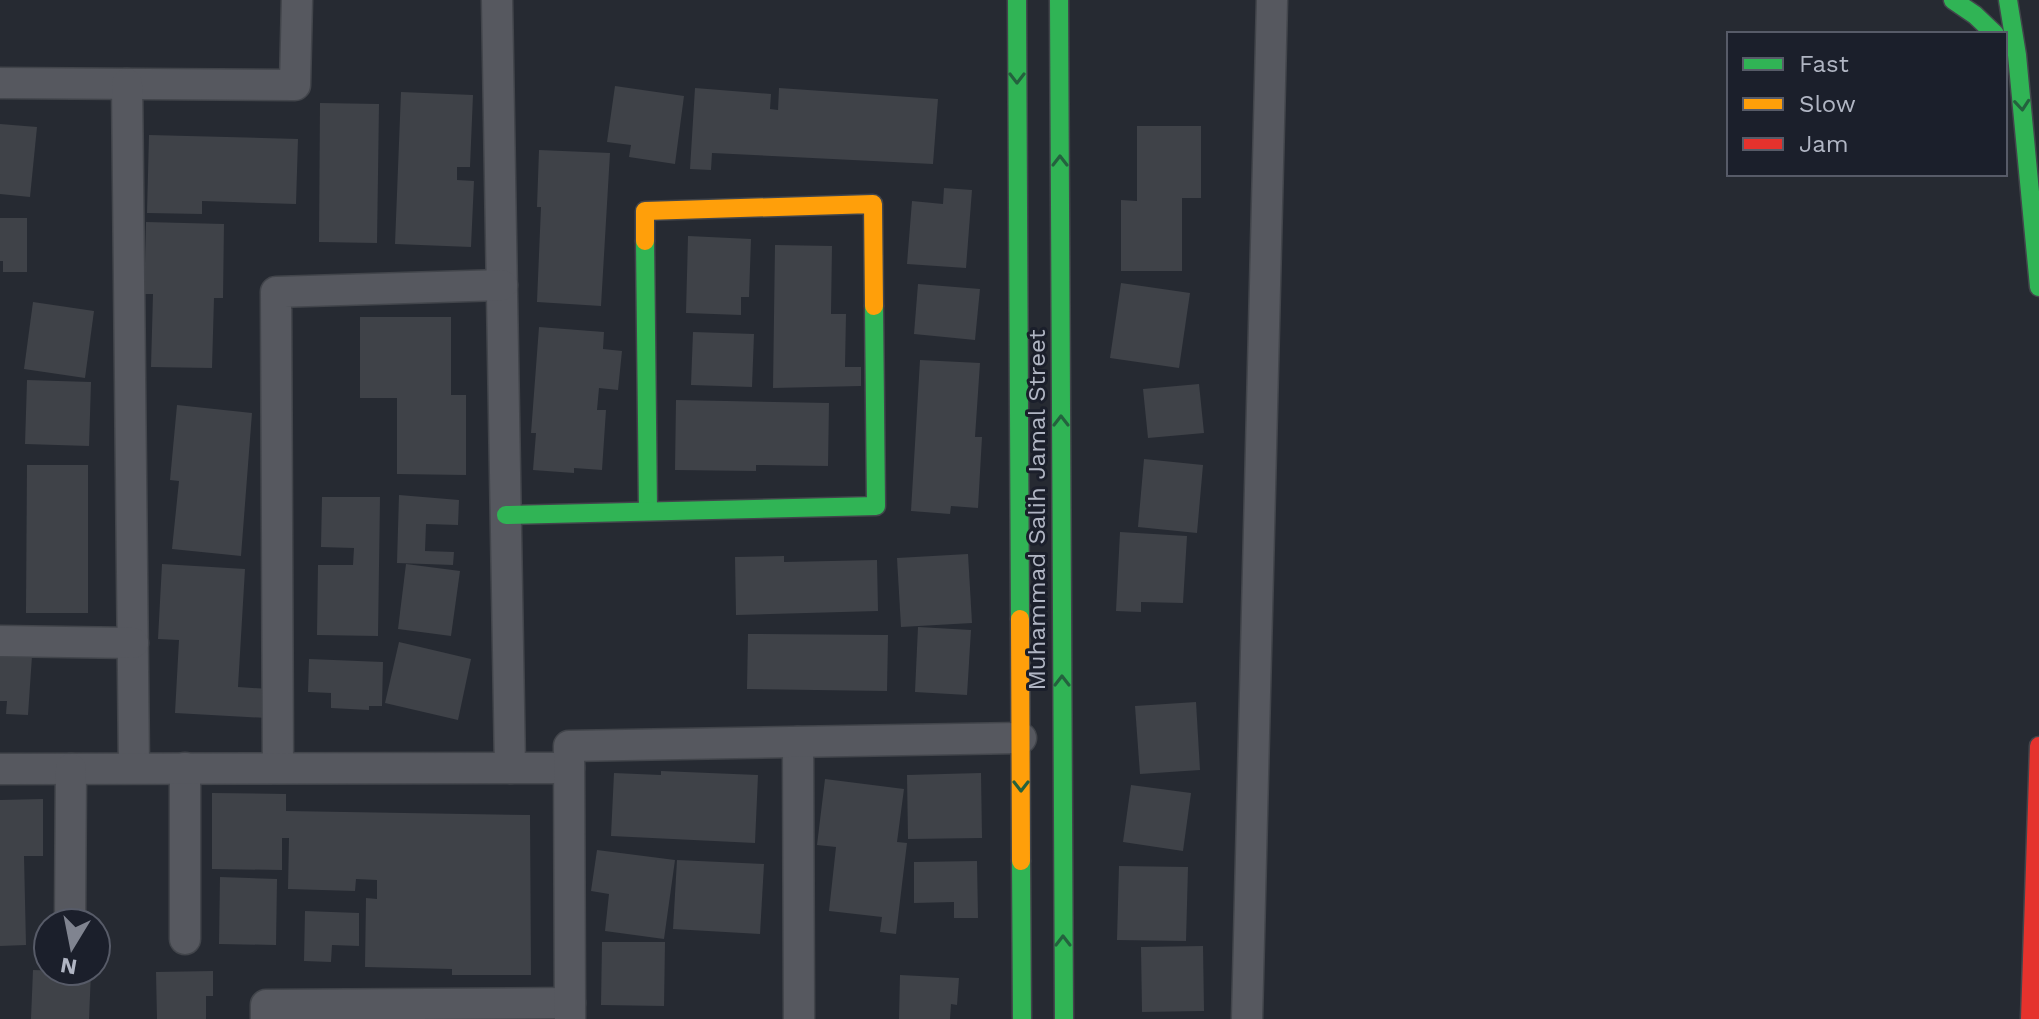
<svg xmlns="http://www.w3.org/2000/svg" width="2039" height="1019" font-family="'Work Sans',sans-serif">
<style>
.building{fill:#3f4248}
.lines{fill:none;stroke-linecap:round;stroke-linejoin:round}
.street-casing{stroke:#42454b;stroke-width:33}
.fast-casing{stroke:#42454b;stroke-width:21}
.slow-casing{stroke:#42454b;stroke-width:21}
.jam-casing{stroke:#42454b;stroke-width:21}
.street{stroke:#56585f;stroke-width:30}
.fast{stroke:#30b455;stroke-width:18}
.slow{stroke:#ff9f0a;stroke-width:18}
.jam{stroke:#e5322d;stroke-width:18}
.oneway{stroke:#24623e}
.labels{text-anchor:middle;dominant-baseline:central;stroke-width:6;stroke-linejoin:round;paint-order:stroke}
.street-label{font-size:24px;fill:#b0b5c3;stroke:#1b1f2b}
</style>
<rect width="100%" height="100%" fill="#262a32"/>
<!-- building -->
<g class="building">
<polygon points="615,86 684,96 675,164 629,157 631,145 607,142"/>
<polygon points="695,88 771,94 770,109 778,110 779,88 938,99 933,164 712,153 711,170 690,169"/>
<polygon points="401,92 473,95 470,167 457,167 457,180 474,181 471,247 395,244"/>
<polygon points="320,103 379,104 377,243 319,242"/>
<polygon points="0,124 37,127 30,197 0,194"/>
<polygon points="1137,126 1201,126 1201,198 1182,198 1182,271 1121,271 1121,200 1137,201"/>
<polygon points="149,135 298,139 296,204 202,201 202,214 147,213"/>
<polygon points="539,150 610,153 601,306 537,302 541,207 537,207"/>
<polygon points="944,188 972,190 966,268 907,264 912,201 943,204"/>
<polygon points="0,218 27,218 27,272 3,272 3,261 0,261"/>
<polygon points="146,222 224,224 223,298 214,298 212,368 151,367 153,294 132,294 132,263 145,263"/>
<polygon points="688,236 751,239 749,297 741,297 741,315 686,313"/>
<polygon points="775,245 832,246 831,314 846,314 845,367 861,367 861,386 773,388"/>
<polygon points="1121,283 1190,293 1179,368 1110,358"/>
<polygon points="918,284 980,289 975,340 914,334"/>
<polygon points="33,302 94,311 85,378 24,369"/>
<polygon points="360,317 451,317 451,395 466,395 466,475 397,474 397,398 360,398"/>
<polygon points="539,327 604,332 603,349 622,351 618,390 599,388 597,410 606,410 602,470 574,468 574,473 533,470 536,433 531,433"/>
<polygon points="693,332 754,334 752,387 691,385"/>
<polygon points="920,360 980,363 975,437 982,437 978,508 951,506 950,514 911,511"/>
<polygon points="27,380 91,382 89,446 25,444"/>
<polygon points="1199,384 1204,433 1148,438 1143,389"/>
<polygon points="676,400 829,403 828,466 756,465 756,471 675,470"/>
<polygon points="177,405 252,413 241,556 172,549 179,481 170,480"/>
<polygon points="1144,459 1203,465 1197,533 1138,527"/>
<polygon points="27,465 88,465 88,613 26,613"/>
<polygon points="399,495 459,500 458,525 426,524 425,551 454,552 453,565 397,563"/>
<polygon points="322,497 380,497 378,636 317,635 318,565 353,565 354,548 321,547"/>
<polygon points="1120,532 1187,536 1183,603 1141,602 1141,612 1116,611"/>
<polygon points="968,554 972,623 901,627 897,558"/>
<polygon points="784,556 784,562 877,560 878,611 736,615 735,557"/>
<polygon points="162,564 245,569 238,687 269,689 267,718 175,713 179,640 158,639"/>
<polygon points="406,564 460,571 451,636 398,629"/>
<polygon points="918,627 971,630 967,695 915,692"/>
<polygon points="748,634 888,635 887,691 747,689"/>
<polygon points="399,642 471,659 458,720 385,703"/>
<polygon points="0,654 32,656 28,715 6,714 7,701 0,701"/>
<polygon points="309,659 383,662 382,706 369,706 369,710 331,708 331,693 308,692"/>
<polygon points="1196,702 1200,770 1140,774 1135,706"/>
<polygon points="661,771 758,775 755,843 611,836 614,773 661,775"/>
<polygon points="981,773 982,838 908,839 907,775"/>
<polygon points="825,779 904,789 897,842 907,843 896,934 880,932 882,917 829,911 836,847 817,845"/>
<polygon points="1131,785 1191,793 1183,851 1123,842"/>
<polygon points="212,793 286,794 286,811 530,815 531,975 452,975 452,969 365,967 366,898 377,899 377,880 356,879 355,891 288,889 289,838 282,838 282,870 212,869"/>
<polygon points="43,799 43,856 24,856 26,945 0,946 0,800"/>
<polygon points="597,850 675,860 664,939 605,931 609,894 591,891"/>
<polygon points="677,860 764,864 760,934 673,929"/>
<polygon points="977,861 978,918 954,918 954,902 914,903 914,862"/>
<polygon points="1119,866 1188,867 1186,941 1117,940"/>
<polygon points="220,877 277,879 276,945 219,944"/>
<polygon points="305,911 359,913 359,946 332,945 331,962 304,961"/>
<polygon points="602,942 665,942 664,1006 601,1005"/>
<polygon points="1203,946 1204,1011 1142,1012 1141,947"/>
<polygon points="33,970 91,972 89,1019 31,1019"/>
<polygon points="213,971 213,996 206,996 206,1019 157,1019 156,972"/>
<polygon points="900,975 959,978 957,1005 951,1004 950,1019 899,1019"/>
</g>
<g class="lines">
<defs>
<g id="street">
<polyline points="497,0 510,768"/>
<polyline points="0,83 295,85 297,0"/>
<polyline points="127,84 134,768"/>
<polyline points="0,641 133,643"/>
<polyline points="798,742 799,1019"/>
<polyline points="185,768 185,939"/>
<polyline points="278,768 276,292 502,285"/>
<polyline points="0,769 569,768"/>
<polyline points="70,923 71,769"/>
<polyline points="266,1019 266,1005 570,1003"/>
<polyline points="570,1019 569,746 1021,738"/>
<polyline points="1247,1019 1272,0"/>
</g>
<g id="fast">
<polyline points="1017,0 1020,619"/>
<polyline points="1059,0 1064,1019"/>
<polyline points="1953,0 1975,15 1995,34"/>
<polyline points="2008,0 2017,55 2039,287"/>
<polyline points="645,241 648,511"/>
<polyline points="506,515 876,506 874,306"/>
<polyline points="1021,861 1022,1019"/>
</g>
<g id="slow">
<polyline points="645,241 645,211 873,204 874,306"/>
<polyline points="1020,619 1021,861"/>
</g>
<polyline id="jam" points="2030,1019 2039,746"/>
</defs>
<!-- street casing -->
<use href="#street" class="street-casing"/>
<!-- fast casing -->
<use href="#fast" class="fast-casing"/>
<!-- slow casing -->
<use href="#slow" class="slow-casing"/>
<!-- jam casing -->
<use href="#jam" class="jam-casing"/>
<!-- street -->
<use href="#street" class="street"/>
<!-- fast -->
<use href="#fast" class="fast"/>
<!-- slow -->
<use href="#slow" class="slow"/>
<!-- jam -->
<use href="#jam" class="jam"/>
</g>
<!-- one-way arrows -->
<defs><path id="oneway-chevron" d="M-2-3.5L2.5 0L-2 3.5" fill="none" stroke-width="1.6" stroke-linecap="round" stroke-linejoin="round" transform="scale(2)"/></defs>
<g class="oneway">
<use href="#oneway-chevron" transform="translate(1017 78) rotate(90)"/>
<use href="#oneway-chevron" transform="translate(2022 105) rotate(85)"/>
<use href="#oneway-chevron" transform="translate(1060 161) rotate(-90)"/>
<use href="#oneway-chevron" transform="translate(1061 421) rotate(-90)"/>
<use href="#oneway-chevron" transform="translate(1062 681) rotate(-90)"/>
<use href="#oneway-chevron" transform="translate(1021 786) rotate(90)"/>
<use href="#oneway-chevron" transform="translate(1063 941) rotate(-90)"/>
</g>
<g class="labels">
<!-- street labels -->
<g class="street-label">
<text transform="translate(1037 510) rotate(-90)">Muhammad Salih Jamal Street</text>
</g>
</g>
<!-- legend -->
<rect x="1727" y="32" width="280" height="144" fill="#1b1f2b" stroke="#575b68" stroke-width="2"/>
<rect x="1743" y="58" width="40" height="12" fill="#30b455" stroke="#575b68" stroke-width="2"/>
<text x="1799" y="72" font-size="24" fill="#b0b5c3">Fast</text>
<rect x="1743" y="98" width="40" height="12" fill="#ff9f0a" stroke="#575b68" stroke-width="2"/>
<text x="1799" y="112" font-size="24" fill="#b0b5c3">Slow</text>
<rect x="1743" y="138" width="40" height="12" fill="#e5322d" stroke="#575b68" stroke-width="2"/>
<text x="1799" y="152" font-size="24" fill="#b0b5c3">Jam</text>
<!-- north arrow -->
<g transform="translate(72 947) rotate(190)"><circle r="38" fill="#1b1f2b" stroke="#575b68" stroke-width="2"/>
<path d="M0-6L14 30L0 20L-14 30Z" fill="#808490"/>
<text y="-12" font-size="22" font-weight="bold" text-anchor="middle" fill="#b0b5c3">N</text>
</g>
</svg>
